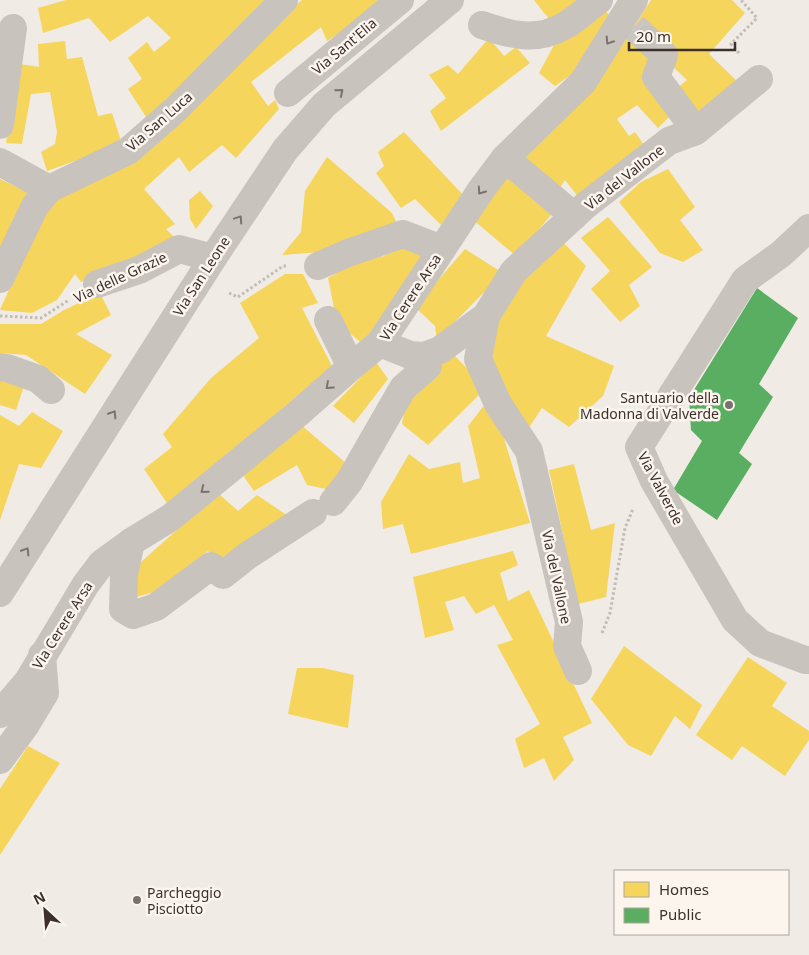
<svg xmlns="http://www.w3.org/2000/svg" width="809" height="955" font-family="'Noto Sans',sans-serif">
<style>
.homes{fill:#f6d55c}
.public{fill:#5aae61}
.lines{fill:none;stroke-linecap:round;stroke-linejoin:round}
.minor-tunnel{stroke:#ccc6c0;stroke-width:28;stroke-dasharray:28 14;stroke-linecap:butt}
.path{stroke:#c2bbb6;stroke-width:3;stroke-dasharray:2.5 2.5;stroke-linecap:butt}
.minor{stroke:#c9c3be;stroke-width:28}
.oneway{stroke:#7b726d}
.poi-dot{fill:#7a716c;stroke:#fbf5ee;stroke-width:2}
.labels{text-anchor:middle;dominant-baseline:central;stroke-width:5;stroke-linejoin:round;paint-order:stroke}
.street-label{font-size:14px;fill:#3b302b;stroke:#fbf5ee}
.poi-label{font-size:14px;fill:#3b302b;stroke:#fbf5ee;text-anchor:end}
</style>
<rect width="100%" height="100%" fill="#f0ebe5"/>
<!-- homes -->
<g class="homes">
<polygon points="66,0 270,0 148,120 128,89 142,79 128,58 147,42 154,52 171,38 148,16 110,42 89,18 43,33 38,8"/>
<polygon points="302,0 388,0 327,41 321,27 251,82 268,106 275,100 279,109 236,158 222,145 189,172 179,157 144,189 175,224 166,229 177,240 81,282 75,274 57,300 32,313 0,310 43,212 59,194"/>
<polygon points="534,0 582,0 553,24"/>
<polygon points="651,0 732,0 745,13 709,54 738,82 695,115 676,89 687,80 669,63 654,31 673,113 658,128 637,105 617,119 629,136 635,132 646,148 583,203 565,180 557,192 519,161 597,85"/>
<polygon points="603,8 609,15 572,74 555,86 539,73 554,45"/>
<polygon points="489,38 504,56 516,47 530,63 441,131 430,111 446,98 429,75 448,65 458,74"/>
<polygon points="65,41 67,59 82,57 98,116 112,113 122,144 47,171 41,152 55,144 57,132 50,92 31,94 22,144 6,143 20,64 39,67 38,44"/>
<polygon points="404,132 463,195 442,226 415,199 401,208 376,173 384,166 378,152"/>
<polygon points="327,157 392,213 399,228 334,251 282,255 301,232 305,191"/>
<polygon points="668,169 695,207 680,220 703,250 683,262 660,253 619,202 641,182"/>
<polygon points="513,170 557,208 516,256 472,219"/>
<polygon points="0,179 32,194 0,248"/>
<polygon points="200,191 213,206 196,229 190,219 189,200"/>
<polygon points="608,217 652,267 629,285 640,306 620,322 591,289 610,271 581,238"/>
<polygon points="559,238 586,266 546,336 614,366 603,396 569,427 542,408 526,432 488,353 502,312 512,288"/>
<polygon points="408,243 431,252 363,344 337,323 328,278 377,251 382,257"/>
<polygon points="465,249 503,273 437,340 435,326 415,307"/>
<polygon points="285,274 303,274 318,303 302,308 332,366 169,506 144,469 172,447 163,434 211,378 259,338 240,303"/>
<polygon points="100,293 111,315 76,334 112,355 85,394 26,355 0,353 0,324 41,324 64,310"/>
<polygon points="451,352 486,388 428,445 402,424 408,392"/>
<polygon points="376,362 388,379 354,423 333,406"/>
<polygon points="0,378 24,386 16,410 0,405"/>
<polygon points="486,403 498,419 530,523 411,554 403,524 383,529 381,502 409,454 429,469 460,462 463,483 480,478 468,426"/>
<polygon points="32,412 63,431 41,468 19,464 0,520 0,415 19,426"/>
<polygon points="301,425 347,464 331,490 307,485 297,465 254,491 242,474"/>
<polygon points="574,464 591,530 615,523 606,597 578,604 549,470"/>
<polygon points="218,493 238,511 257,495 291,518 220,565 208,551 154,592 136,597 131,571"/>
<polygon points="513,551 518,565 500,573 508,601 529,590 592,723 563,737 574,760 554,781 544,758 524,768 515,739 540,724 497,645 513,640 494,605 476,614 464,596 445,602 454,630 425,638 413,577"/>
<polygon points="624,646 702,705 690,729 675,716 651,756 628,745 591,699"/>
<polygon points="748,657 787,683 772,706 809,731 809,740 785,776 742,746 732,760 696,735"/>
<polygon points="297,668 323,668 354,675 348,728 288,714"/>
<polygon points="28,746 60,763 0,855 0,789"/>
</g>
<!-- public -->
<polygon class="public" points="757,288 798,318 759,384 773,397 739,453 752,464 717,520 673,490 702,441 691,430 689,398"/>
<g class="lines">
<!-- minor-tunnel -->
<polyline class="minor-tunnel" points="634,27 648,40"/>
<!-- path -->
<g class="path">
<polyline points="739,53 731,44 757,18 741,0"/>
<polyline points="229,293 238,297 283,266 287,266"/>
<polyline points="0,316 41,318 69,300"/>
<polyline points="602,633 610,613 625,528 633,509"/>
</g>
<!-- minor -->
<g class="minor">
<path d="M482 25C510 35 537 42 564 26 577 19 588 8 599 0"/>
<polyline points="648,40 664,55 656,77 696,131"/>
<polyline points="288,93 400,0"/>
<polyline points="0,125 13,28"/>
<polyline points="505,158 574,216"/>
<polyline points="0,162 49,189"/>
<polyline points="809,228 781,254 745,280 639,447 654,481 735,620 760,643 805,660 809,660"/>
<polyline points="318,266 348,253 403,234 442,249"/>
<polyline points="0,279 35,206 49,189 128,151 176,109 284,0"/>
<polyline points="97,284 139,270 179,249 213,258"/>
<polyline points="486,316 478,359 498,404 529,451 569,622 567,646 578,671"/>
<polyline points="328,320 351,367"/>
<polyline points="380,343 410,355 424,356 440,350 486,316 514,271 586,205 669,141 696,131 759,79"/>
<polyline points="0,367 7,368 38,379 51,390"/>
<polyline points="333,502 349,482 403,388 428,366 424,356"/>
<polyline points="131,542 124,574 123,609 133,615 156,607 211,566 223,575 247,556 313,513"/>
<polyline points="0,593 213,258 285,150 324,105 450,0"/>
<polyline points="0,714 28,681 86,584 102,563 131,542 170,518 295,416 351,367 380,343 481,190 505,158 583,82 634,0"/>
<polyline points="0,760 25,726 45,693 42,655"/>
</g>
</g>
<!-- one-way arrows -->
<defs><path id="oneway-chevron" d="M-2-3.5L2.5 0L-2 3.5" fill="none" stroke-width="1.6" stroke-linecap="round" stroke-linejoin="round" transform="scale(1.25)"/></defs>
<g class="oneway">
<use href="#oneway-chevron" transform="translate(609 41) rotate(123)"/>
<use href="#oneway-chevron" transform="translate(340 92) rotate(-40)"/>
<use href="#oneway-chevron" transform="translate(481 191) rotate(125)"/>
<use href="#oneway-chevron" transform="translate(239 219) rotate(-56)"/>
<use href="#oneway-chevron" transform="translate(329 386) rotate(138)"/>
<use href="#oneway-chevron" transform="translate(113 414) rotate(-58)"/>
<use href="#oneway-chevron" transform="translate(204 490) rotate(141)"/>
<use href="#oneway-chevron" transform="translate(26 551) rotate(-58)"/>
</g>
<!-- markers -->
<g class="poi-dot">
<circle cx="729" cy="405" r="5"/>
<circle cx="137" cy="900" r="5"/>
</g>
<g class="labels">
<!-- street labels -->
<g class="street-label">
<text transform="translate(344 46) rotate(-40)">Via Sant'Elia</text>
<text transform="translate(159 121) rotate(-41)">Via San Luca</text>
<text transform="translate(624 177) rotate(-38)">Via del Vallone</text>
<text transform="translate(201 276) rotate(-57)">Via San Leone</text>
<text transform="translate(120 277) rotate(-25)">Via delle Grazie</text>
<text transform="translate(410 297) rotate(-57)">Via Cerere Arsa</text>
<text transform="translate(661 488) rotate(62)">Via Valverde</text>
<text transform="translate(557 577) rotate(78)">Via del Vallone</text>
<text transform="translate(62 625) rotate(-58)">Via Cerere Arsa</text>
</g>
<!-- poi labels -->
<g class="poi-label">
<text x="719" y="397">Santuario della<tspan x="719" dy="16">Madonna di Valverde</tspan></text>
<text x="147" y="892" text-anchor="start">Parcheggio<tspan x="147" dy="16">Pisciotto</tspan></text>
</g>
</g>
<!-- legend -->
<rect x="614" y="870" width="175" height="65" fill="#fbf5ee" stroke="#aea6a0"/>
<rect x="624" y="882" width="25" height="15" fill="#f6d55c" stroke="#aea6a0"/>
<text x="659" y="895" font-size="15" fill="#3b302b">Homes</text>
<rect x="624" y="908" width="25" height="15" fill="#5aae61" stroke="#aea6a0"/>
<text x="659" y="920" font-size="15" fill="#3b302b">Public</text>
<!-- north arrow -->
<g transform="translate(45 910) rotate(334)" stroke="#fbf5ee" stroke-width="4" paint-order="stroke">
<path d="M0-4L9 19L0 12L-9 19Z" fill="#3b302b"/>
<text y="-8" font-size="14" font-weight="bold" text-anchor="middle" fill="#3b302b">N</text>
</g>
<!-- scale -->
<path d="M629 42v8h106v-8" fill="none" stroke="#3b302b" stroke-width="2.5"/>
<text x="636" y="42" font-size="15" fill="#3b302b" stroke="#fbf5ee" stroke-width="4" paint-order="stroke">20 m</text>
</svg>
